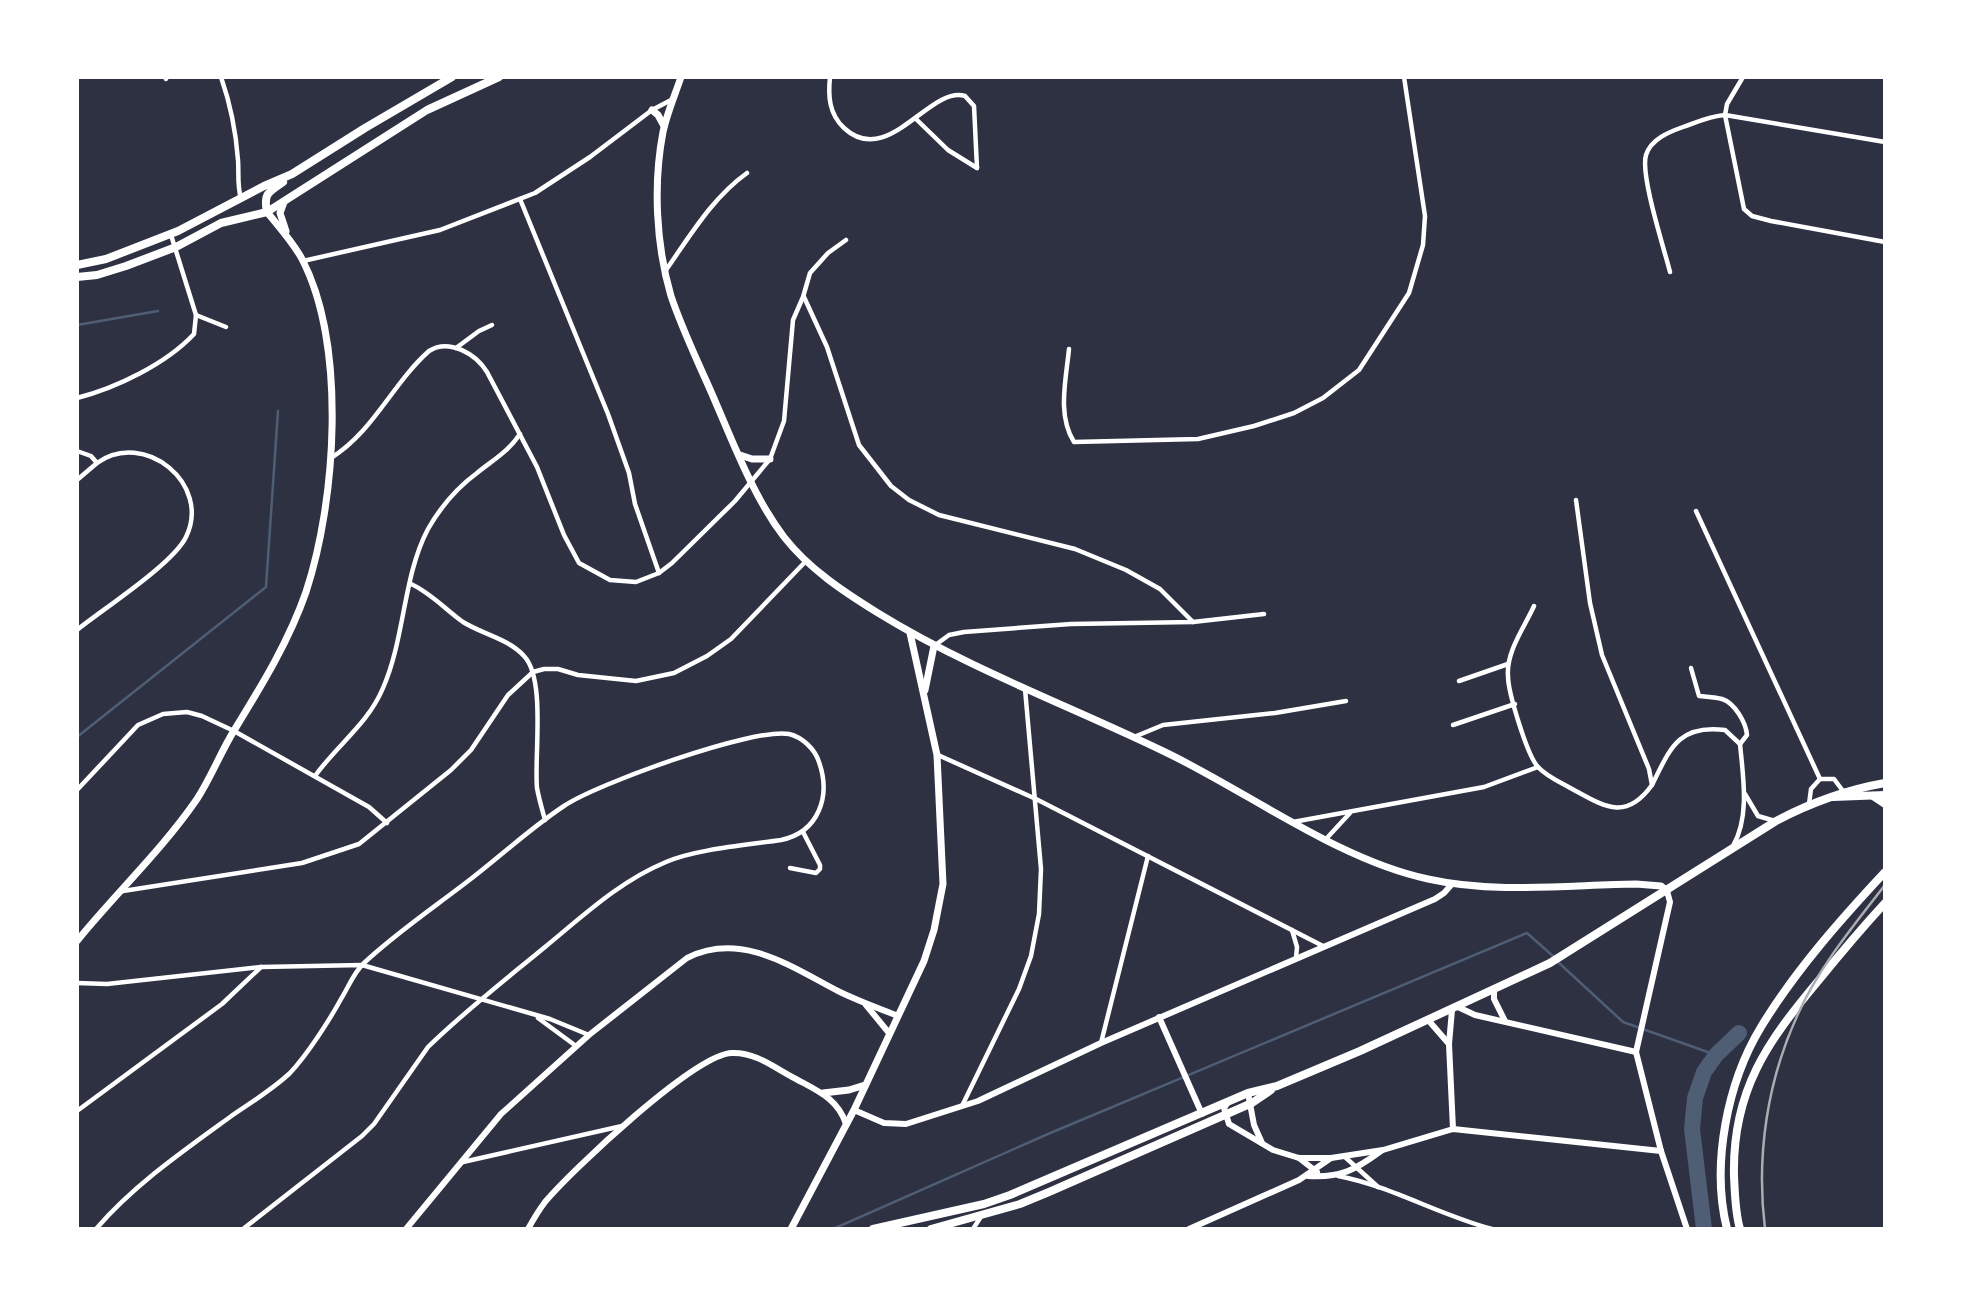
<svg xmlns="http://www.w3.org/2000/svg" width="1962" height="1306" font-family="Literata,serif">
<style>
.lines{fill:none;stroke-linecap:round;stroke-linejoin:round}
.stream{stroke:#4f5d75;stroke-width:2.5}
.river{stroke:#4f5d75;stroke-width:16}
.minor{stroke:#fff;stroke-width:4.5}
.tertiary{stroke:#fff;stroke-width:6}
.secondary{stroke:#fff;stroke-width:7}
.primary{stroke:#fff;stroke-width:8}
.rail{stroke:#abadb3;stroke-width:2.5}
</style>
<rect width="100%" height="100%" fill="#2d3142"/>
<g class="lines">
<!-- stream -->
<g class="stream">
<polyline points="77,325 158,311"/>
<polyline points="77,737 266,587 278,411"/>
<polyline points="1558,962 1623,1022 1716,1055"/>
<polyline points="833,1229 1048,1134 1527,933 1554,957"/>
</g>
<!-- river -->
<polyline class="river" points="1704,1229 1692,1129 1695,1098 1704,1072 1716,1055 1739,1033"/>
<!-- minor -->
<g class="minor">
<polyline points="165,77 166,79"/>
<path d="M221 77C230 103 236 132 238 160 239 173 237 185 241 199"/>
<path d="M830 77C828 96 829 114 844 128 888 169 930 85 965 96L974 106 977 168"/>
<polyline points="1743,77 1727,104 1725,115 1744,209 1752,216 1771,221 1885,242"/>
<polyline points="916,119 948,150 977,168"/>
<polyline points="520,199 608,414 629,473 635,504 659,573"/>
<polyline points="171,235 196,315 226,327"/>
<polyline points="303,261 440,230 535,193 590,157 652,110 673,99"/>
<path d="M666 270C690 236 712 198 747 173"/>
<path d="M1670 272C1664 248 1640 175 1646 155 1651 139 1669 132 1683 127 1697 122 1710 116 1725 115L1885 142"/>
<polyline points="804,297 827,347 859,445 891,486 909,500 939,515 1075,549 1126,570 1160,589 1193,622"/>
<polyline points="456,348 479,331 492,325"/>
<path d="M1069 349C1066 380 1057 415 1074 442L1198 439 1254 426 1294 413 1323 398 1359 370 1409 293 1423 245 1425 216 1404 77"/>
<path d="M77 398C116 388 166 364 194 334L196 315"/>
<path d="M77 451 91 456 97 463C144 429 212 484 186 537 173 564 103 609 77 630"/>
<path d="M331 458C374 431 392 384 429 351 449 338 476 354 487 372L537 467 564 535 579 563 610 580 636 582 659 573 672 563 735 501 770 459 784 421 793 320 803 297 810 273 828 253 846 240"/>
<polyline points="77,480 97,463"/>
<polyline points="1696,511 1820,779"/>
<path d="M411 584C431 593 446 610 463 622 482 634 509 639 524 656 546 679 534 756 537 788 539 799 542 809 545 820"/>
<path d="M1534 606C1524 628 1506 652 1508 676 1508 692 1527 755 1538 767 1547 777 1562 783 1574 790 1605 807 1626 821 1652 785L1649 769 1602 655 1590 603 1576 500"/>
<polyline points="934,646 949,635 964,632 1071,624 1193,622 1264,614"/>
<path d="M1691 668 1699 696C1707 697 1715 697 1722 699 1735 703 1746 723 1747 735L1740 744"/>
<polyline points="1459,681 1508,664"/>
<polyline points="1453,725 1515,704"/>
<polyline points="1134,737 1163,725 1275,713 1346,701"/>
<polyline points="938,755 1036,799 1323,946"/>
<path d="M315 776C337 745 368 724 383 688 405 638 403 576 428 529 440 508 458 487 477 473 493 460 508 452 520 434"/>
<path d="M1652 785C1670 749 1678 724 1725 730L1740 744C1743 776 1750 817 1733 846"/>
<polyline points="77,790 138,725 163,714 187,712 202,716 234,731 369,807 387,823"/>
<polyline points="1745,794 1758,816 1775,821"/>
<polyline points="1809,804 1811,789 1820,779 1834,779 1843,791"/>
<polyline points="1293,822 1484,787 1538,767"/>
<polyline points="1326,839 1350,813"/>
<polyline points="790,868 816,873 820,869 820,865 803,832"/>
<polyline points="123,891 302,863 359,844 451,770 471,750 508,695 533,672 544,669 558,669 578,675 636,681 674,673 707,656 731,639 806,561"/>
<polyline points="1292,930 1297,947 1296,958"/>
<polyline points="77,983 107,984 261,967 362,965 550,1019 589,1035"/>
<polyline points="538,1018 576,1046"/>
<polyline points="1101,1043 1148,856"/>
<polyline points="962,1106 1019,989 1031,956 1039,914 1041,869 1025,689"/>
<polyline points="77,1111 222,1004 261,967"/>
<polyline points="1345,1157 1378,1187"/>
<polyline points="463,1162 622,1126"/>
<path d="M1338 1176C1391 1186 1439 1215 1492 1229"/>
<path d="M96 1229C134 1185 183 1151 230 1117 250 1103 272 1090 290 1073 307 1055 329 1021 341 999 348 988 354 972 364 963 397 932 436 906 472 878 503 854 532 827 564 806 596 784 754 727 789 734 802 737 815 749 819 762 831 796 819 832 781 840 748 845 696 849 666 862 620 881 584 915 545 947 505 980 466 1010 428 1047L374 1124 362 1136 243 1229"/>
<polyline points="973,1229 982,1215"/>
</g>
<!-- tertiary -->
<g class="tertiary">
<polyline points="1667,891 1670,902 1636,1052 1661,1151 1687,1229"/>
<polyline points="1494,990 1494,999 1505,1021"/>
<polyline points="866,1005 889,1033"/>
<polyline points="1458,1007 1475,1015 1636,1052"/>
<polyline points="1452,1010 1449,1044 1453,1129"/>
<polyline points="1159,1017 1202,1114"/>
<polyline points="1429,1021 1449,1044"/>
<polyline points="1248,1093 1254,1125 1262,1143"/>
<polyline points="1228,1102 1224,1108 1229,1124 1273,1150 1299,1158 1331,1158"/>
<polyline points="854,1110 884,1123 906,1124 978,1101 1101,1043 1435,899 1444,893 1452,884"/>
<polyline points="1299,1158 1317,1172"/>
<path d="M1308 1176C1341 1178 1355 1170 1381 1151"/>
<path d="M406 1229 501 1114 589 1035 687 958C741 931 790 966 838 991 858 1001 878 1008 898 1016"/>
<path d="M528 1229C533 1220 539 1210 545 1202 572 1170 695 1054 732 1053 756 1052 776 1069 796 1079 818 1091 838 1099 846 1124"/>
<polyline points="1189,1229 1299,1180 1331,1158 1383,1150 1453,1129 1661,1151"/>
</g>
<!-- secondary -->
<g class="secondary">
<path d="M681 77C675 95 667 113 663 132 653 184 656 245 671 296 680 323 692 349 704 376 728 428 749 491 784 537 809 569 844 592 878 613 969 669 1068 705 1163 751 1247 791 1338 860 1428 879 1495 894 1568 885 1636 884L1661 886 1667 891"/>
<polyline points="652,110 658,115 664,126"/>
<polyline points="284,202 280,213 286,231"/>
<polyline points="740,455 752,459 770,459"/>
<polyline points="925,690 934,646"/>
<path d="M77 941C116 893 162 850 197 799 212 776 221 751 235 729 262 685 289 641 306 592 336 501 347 346 302 259 293 242 279 227 267 212"/>
<polyline points="823,1093 849,1090 865,1085"/>
<polyline points="791,1229 854,1110 924,961 934,930 943,884 937,755 910,633"/>
</g>
<!-- primary -->
<g class="primary">
<path d="M267 212C263 193 269 192 283 182"/>
<polyline points="77,265 106,259 178,231 264,186 292,174 365,128 452,77"/>
<polyline points="77,277 97,275 126,266 176,247 221,223 267,212 427,110 499,77"/>
<polyline points="1873,796 1885,804"/>
<polyline points="1833,797 1885,795"/>
<path d="M873 1229 984 1204 1010 1195 1248 1093 1277 1086 1360 1051 1550 963 1776 821C1812 802 1845 790 1885 783"/>
<polyline points="931,1229 1020,1204 1049,1192 1252,1103 1271,1090"/>
<path d="M1727 1229C1711 1165 1727 1083 1761 1027 1795 971 1841 919 1885 872"/>
<path d="M1740 1229C1735 1212 1735 1194 1734 1176 1732 1091 1767 1042 1819 980 1840 954 1862 928 1885 903"/>
</g>
<!-- rail -->
<path class="rail" d="M1765 1229C1756 1156 1767 1081 1798 1014 1819 967 1854 925 1885 885"/>
</g>
<!-- border -->
<rect width="1962" height="1306" fill="none" stroke="#ffffff" stroke-width="158"/>
</svg>
